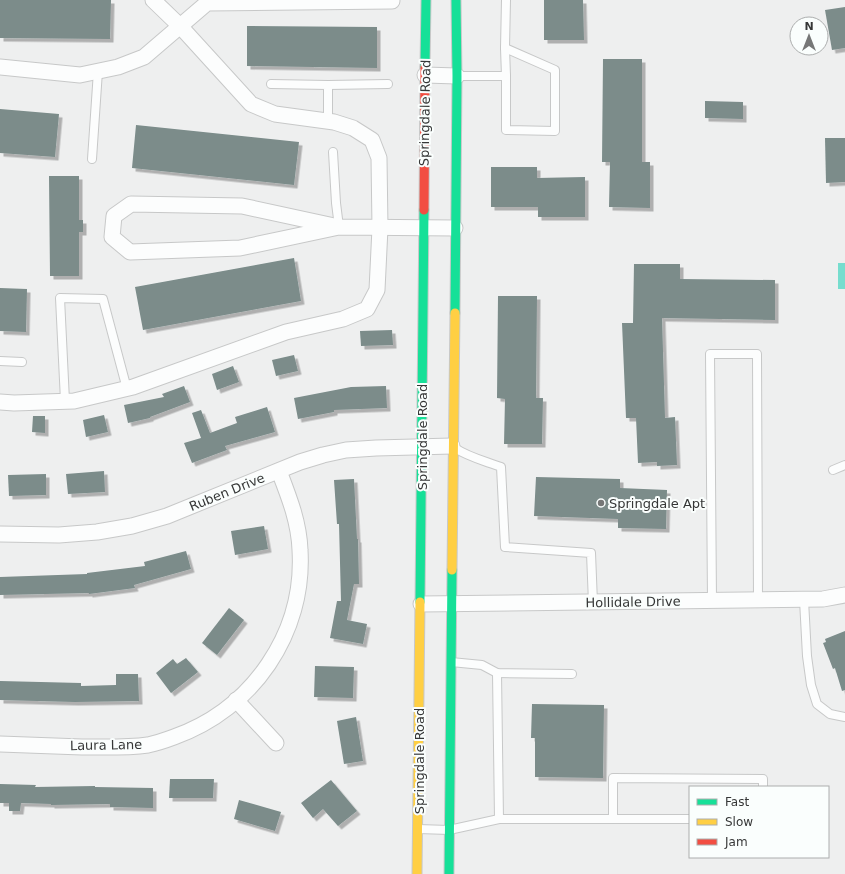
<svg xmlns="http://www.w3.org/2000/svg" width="845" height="874" font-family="'DejaVu Sans',sans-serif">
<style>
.water{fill:#76ddce}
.building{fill:#7b8c8a;filter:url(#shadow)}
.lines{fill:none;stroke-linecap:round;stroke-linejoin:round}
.lane-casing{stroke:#c7c8c8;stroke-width:10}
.street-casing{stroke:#c7c8c8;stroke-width:17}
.fast-casing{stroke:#c7c8c8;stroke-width:11}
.slow-casing{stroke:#c7c8c8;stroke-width:11}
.jam-casing{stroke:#c7c8c8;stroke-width:11}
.lane{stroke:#fcfdfd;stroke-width:8}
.street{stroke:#fcfdfd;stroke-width:15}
.fast{stroke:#16e098;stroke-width:9}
.slow{stroke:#ffcf43;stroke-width:9}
.jam{stroke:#f24e42;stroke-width:9}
.poi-dot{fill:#767777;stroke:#fafefd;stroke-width:1.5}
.labels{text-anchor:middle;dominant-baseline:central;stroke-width:4;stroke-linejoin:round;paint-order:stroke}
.street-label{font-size:13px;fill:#363737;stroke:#fafefd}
.poi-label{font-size:13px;fill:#363737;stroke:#fafefd;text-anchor:start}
</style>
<defs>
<filter id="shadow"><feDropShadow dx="3.5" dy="3.5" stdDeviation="0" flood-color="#0004"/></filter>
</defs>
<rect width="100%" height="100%" fill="#eeefef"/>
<!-- water -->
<rect class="water" x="838" y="263" width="7" height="26"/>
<!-- building -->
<g class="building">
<polygon points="0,0 111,0 110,39 0,38"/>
<polygon points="544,0 583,0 584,40 544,40"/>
<polygon points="845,7 845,48 832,50 825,10"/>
<polygon points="247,26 377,27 377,68 247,66"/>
<polygon points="603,59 642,59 642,162 650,162 650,208 609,207 610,162 602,162"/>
<polygon points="705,101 743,102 743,119 705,118"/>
<polygon points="0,109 59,114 55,157 0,153"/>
<polygon points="136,125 299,142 294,185 132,168"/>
<polygon points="825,138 845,138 845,182 826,183"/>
<polygon points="491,167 537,167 537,178 585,177 585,217 538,217 538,207 491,207"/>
<polygon points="49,176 79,176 79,220 83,220 83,232 79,232 79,276 50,276"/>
<polygon points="294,258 301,301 143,330 135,287"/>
<polygon points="634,264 680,264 680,279 775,280 775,320 662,318 665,418 675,417 677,465 657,466 657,462 638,463 636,418 626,418 622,323 633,323"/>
<polygon points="0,288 27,289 26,332 0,331"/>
<polygon points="498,296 537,296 536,398 543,398 542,444 504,444 505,399 497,398"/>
<polygon points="392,330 393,345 361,346 360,331"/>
<polygon points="294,355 298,371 276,376 272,360"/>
<polygon points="233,366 239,382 217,390 212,374"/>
<polygon points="184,386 190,402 150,417 150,418 128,423 124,405 164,397 162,394"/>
<polygon points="386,386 387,408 334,410 334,412 298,419 294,398 351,387"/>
<polygon points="267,407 275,432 225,446 227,450 192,463 184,443 201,438 192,413 201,410 210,433 237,423 235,417"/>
<polygon points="104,415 108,432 86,437 83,420"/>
<polygon points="33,416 45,416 45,433 32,432"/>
<polygon points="104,471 105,492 68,494 66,474"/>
<polygon points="46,474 46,495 9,496 8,475"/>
<polygon points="536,477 620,479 620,488 667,490 666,529 618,528 618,519 534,516"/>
<polygon points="354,479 357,539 358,539 359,584 354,584 347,620 367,624 363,644 330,638 337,601 341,601 339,524 337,524 334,480"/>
<polygon points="264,526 268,549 235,555 231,531"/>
<polygon points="186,551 191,569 134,585 135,588 89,594 89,593 0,595 0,577 87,574 87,573 145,566 144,562"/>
<polygon points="229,608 244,620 217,655 202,643"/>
<polygon points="845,631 845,690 842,691 835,668 833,669 823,643 826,642 825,639"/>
<polygon points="186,658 198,672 171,693 156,673 173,659 177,664"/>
<polygon points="315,666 354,667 353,698 314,697"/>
<polygon points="116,674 138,674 139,701 75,702 0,700 0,681 81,683 81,686 116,685"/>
<polygon points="532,704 604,705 603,778 535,777 535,738 531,738"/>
<polygon points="356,717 363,761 344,764 337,721"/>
<polygon points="170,779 214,779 213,798 169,798"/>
<polygon points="331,780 357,811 338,826 323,809 313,818 301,803"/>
<polygon points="0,784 36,785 35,787 95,786 95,787 153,788 153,808 110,807 110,804 51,805 51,804 21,803 20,811 9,811 9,803 0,803"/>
<polygon points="239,800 281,812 275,831 234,819"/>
</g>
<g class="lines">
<defs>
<g id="lane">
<polyline points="505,48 506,76"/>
<polyline points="457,76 506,76 506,130 555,131 555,70 505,48 506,0"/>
<polyline points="271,84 328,85 328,121"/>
<polyline points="328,85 388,84"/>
<polyline points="333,152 336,203 339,227"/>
<polyline points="92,159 98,71"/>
<polyline points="0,361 22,362"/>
<polyline points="65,401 60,298 103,299 127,389"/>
<path d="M455 448C468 457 485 461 501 467L505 547 591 553 593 603"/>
<polyline points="833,470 845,465"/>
<polyline points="804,600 807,656 811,685 817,704 830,714 845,717"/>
<polyline points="712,601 710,354 757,354 758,600"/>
<polyline points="451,662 482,665 497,673 572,674"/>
<polyline points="497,673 499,819 690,819"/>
<polyline points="613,819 613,778 763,779 763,787"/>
<polyline points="418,829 449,830 499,819"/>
</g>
<g id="street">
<polyline points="0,67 80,75 118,67 144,57 207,3 392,1"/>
<polyline points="425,75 457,76"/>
<polyline points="339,227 240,248 130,252 112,237 114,216 131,204 242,206 339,227 455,228"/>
<polyline points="0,402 14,403 74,401 133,387 286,332 343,319 367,309 377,290 380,228 379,158 372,140 353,128 334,122 275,114 251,104 180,26 153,0"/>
<polyline points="0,534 59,535 97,532 132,526 167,516 300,462 323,455 346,450 376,448 452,446"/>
<polyline points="421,604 823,599 845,595"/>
<polyline points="236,700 276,743"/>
<path d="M0 744C27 745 55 746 82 747 104 747 126 748 148 745 157 743 166 740 174 737 253 709 305 633 300 550 299 522 289 497 279 471"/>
</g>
<g id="fast">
<polyline points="425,67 426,0"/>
<polyline points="455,313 457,76 456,0"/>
<polyline points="420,602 424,210"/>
<polyline points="449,874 452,570"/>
</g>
<g id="slow">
<polyline points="452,570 455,313"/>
<polyline points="417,874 420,602"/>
</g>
<polyline id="jam" points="424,210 425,67"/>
</defs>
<!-- lane casing -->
<use href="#lane" class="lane-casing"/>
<!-- street casing -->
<use href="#street" class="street-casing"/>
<!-- fast casing -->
<use href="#fast" class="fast-casing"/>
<!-- slow casing -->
<use href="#slow" class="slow-casing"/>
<!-- jam casing -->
<use href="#jam" class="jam-casing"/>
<!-- lane -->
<use href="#lane" class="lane"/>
<!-- street -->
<use href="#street" class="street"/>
<!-- fast -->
<use href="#fast" class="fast"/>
<!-- slow -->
<use href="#slow" class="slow"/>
<!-- jam -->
<use href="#jam" class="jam"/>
</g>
<!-- markers -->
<circle class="poi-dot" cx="601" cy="503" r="4"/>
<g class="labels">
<!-- street labels -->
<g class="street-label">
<text transform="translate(425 113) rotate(-89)">Springdale Road</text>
<text transform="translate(422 437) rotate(-90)">Springdale Road</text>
<text transform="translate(227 492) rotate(-22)">Ruben Drive</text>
<text transform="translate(633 602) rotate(-1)">Hollidale Drive</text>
<text transform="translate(106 745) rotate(-1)">Laura Lane</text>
<text transform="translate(419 761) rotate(-90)">Springdale Road</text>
</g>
<!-- poi labels -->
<g class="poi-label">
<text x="609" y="503">Springdale Apt</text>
</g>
</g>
<!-- legend -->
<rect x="689" y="786" width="140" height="72" fill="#fafefd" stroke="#acaeae"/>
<rect x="697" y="799" width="20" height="6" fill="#16e098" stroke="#acaeae"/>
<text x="725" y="806" font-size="12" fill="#363737">Fast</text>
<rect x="697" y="819" width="20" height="6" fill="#ffcf43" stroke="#acaeae"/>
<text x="725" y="826" font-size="12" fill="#363737">Slow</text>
<rect x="697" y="839" width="20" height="6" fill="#f24e42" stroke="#acaeae"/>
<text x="725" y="846" font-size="12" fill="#363737">Jam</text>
<!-- north arrow -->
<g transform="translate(809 36)"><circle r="19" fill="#fafefd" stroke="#acaeae"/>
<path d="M0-3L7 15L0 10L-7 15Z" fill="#767777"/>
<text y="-6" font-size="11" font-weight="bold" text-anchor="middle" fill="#363737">N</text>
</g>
</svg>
